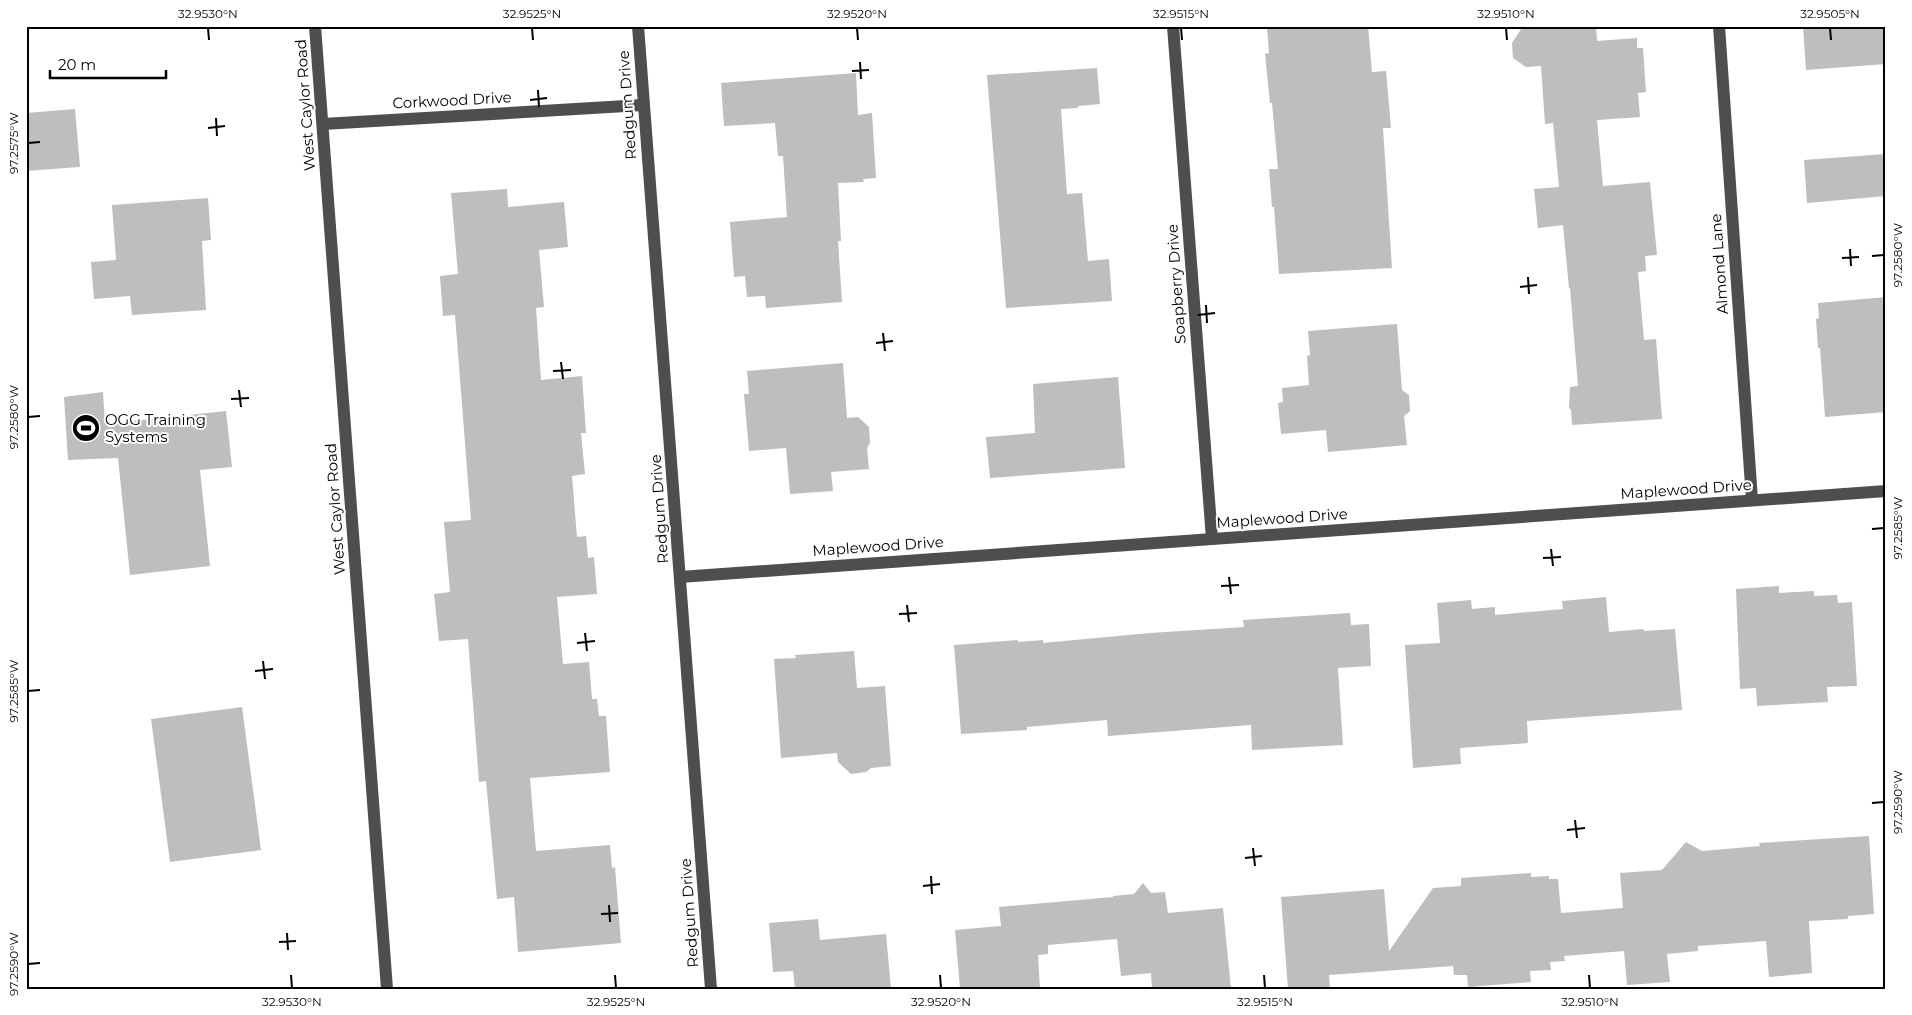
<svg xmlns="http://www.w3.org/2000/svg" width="1912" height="1015" font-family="Montserrat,sans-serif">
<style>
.building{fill:#bebebe}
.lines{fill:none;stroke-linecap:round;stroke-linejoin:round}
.minor{stroke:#4e4e4e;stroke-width:12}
.ticks{fill:none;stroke:#000;stroke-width:2}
.labels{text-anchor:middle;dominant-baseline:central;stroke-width:4;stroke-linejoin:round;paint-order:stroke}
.street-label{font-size:15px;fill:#000;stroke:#fff}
.poi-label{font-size:15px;fill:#000;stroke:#fff;text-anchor:start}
.neatline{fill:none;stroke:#000;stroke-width:2}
.ticks-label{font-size:12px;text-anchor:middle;fill:#000}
</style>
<rect width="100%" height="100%" fill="#fff"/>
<!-- building -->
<g class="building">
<polygon points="1292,26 1368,26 1372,72 1386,71 1391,128 1383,128 1392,268 1279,274 1274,207 1272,207 1269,169 1278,169 1272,103 1270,103 1265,54 1269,53 1267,28"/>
<polygon points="1523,26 1596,26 1597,41 1637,38 1637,48 1643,48 1646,92 1638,93 1640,117 1597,120 1603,186 1650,182 1657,255 1645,256 1646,271 1638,272 1644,340 1656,339 1662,419 1572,425 1571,410 1569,408 1570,387 1578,386 1570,288 1569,288 1563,225 1538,228 1534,189 1559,187 1553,123 1545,124 1541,66 1526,67 1513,58 1512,43"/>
<polygon points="1803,26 1886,26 1886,64 1806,70"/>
<polygon points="1097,68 1100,104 1078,106 1078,108 1061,109 1067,194 1082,193 1088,261 1109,259 1112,301 1006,308 987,75"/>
<polygon points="856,73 858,115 872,113 876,178 863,179 864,182 838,183 841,241 838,241 842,302 766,308 765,296 747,297 745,276 734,277 730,222 787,217 783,156 778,156 775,123 724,126 721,83"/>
<polygon points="75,109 80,167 26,171 26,113"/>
<polygon points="1886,154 1886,196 1807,203 1804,160"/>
<polygon points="507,189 508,207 564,202 568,247 539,250 544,307 536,308 541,380 582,376 586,433 581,433 585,474 572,476 577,537 586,536 588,558 594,557 597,594 557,597 563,664 589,662 592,699 597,699 599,716 606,716 610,772 530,778 536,851 610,845 612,868 615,867 621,943 518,952 514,897 497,899 486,781 479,782 468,639 439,641 434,594 450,592 444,522 471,520 455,315 443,316 440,276 458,274 451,193"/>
<polygon points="208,198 211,240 202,241 206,310 132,315 130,296 94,299 91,262 116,260 112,205"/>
<polygon points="1886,297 1886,412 1825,417 1820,348 1818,348 1816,319 1819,318 1818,303"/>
<polygon points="1397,324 1402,390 1409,395 1410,411 1404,416 1407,445 1328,452 1326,430 1281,434 1278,403 1283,402 1282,388 1309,385 1307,356 1310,355 1308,331"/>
<polygon points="843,363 847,418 858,417 869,427 870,443 867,448 869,469 831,472 833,491 790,494 786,448 749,451 744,394 749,394 747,371"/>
<polygon points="1118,377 1125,468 990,478 986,437 1035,433 1033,384"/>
<polygon points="103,392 105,424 226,411 232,467 200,470 210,566 130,575 118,458 68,460 64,397"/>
<polygon points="1779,586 1779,593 1814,591 1814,596 1837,595 1838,603 1852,602 1857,686 1827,687 1828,702 1757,706 1756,688 1740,689 1736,589"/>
<polygon points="1606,597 1609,632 1643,629 1644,631 1675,629 1682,710 1527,721 1528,743 1460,748 1461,764 1413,768 1405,645 1440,643 1437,603 1471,600 1472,609 1495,607 1495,615 1563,609 1562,601"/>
<polygon points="1350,613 1351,625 1369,624 1371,666 1338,668 1343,745 1252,750 1251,725 1108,736 1107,720 1027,727 1027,730 961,734 954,645 1018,640 1018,642 1043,640 1043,643 1150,633 1244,627 1243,620"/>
<polygon points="854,651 857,688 885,686 891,766 871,768 866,772 851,774 838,762 837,753 781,758 774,659 796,658 795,655"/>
<polygon points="242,707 261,850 170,862 151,719"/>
<polygon points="1869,836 1874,914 1848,916 1848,919 1809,921 1812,973 1769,977 1766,941 1698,946 1698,951 1667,954 1670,982 1627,985 1624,951 1564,956 1565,961 1550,962 1551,970 1530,971 1531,982 1468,987 1467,975 1454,975 1453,966 1329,975 1330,989 1288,989 1281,897 1384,889 1389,951 1433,888 1461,886 1461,878 1531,873 1531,877 1549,876 1549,879 1558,879 1561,913 1623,908 1620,873 1662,870 1686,842 1702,851 1760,846 1759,843"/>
<polygon points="1143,883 1151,893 1165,892 1168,913 1223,908 1231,989 1152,989 1151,973 1121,976 1117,939 1048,945 1048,954 1038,955 1040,989 960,989 955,930 1001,926 999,907 1113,897 1113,896 1134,894"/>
<polygon points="818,919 820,940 886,934 891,989 795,989 793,971 773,972 769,923"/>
</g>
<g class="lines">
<!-- minor -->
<g class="minor">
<polyline points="315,26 387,989"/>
<polyline points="638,26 711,989"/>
<polyline points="1173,26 1212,539"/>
<polyline points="1719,26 1752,500"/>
<polyline points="323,124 643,105"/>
<polyline points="680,577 1886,491"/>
</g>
</g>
<!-- ticks -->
<path class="ticks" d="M208 28 209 40M532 28 533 40M857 28 858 40M1181 28 1182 40M1506 28 1507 40M1830 28 1831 40M860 62 861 79M852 71 869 70M538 90 539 107M530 100 547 98M216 118 217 136M208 128 225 126M28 143 40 142M1850 249 1851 266M1872 256 1884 255M1842 258 1859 257M1528 277 1529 294M1520 287 1537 285M1206 305 1207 323M1198 315 1215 313M883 333 885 351M876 343 893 341M561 362 563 379M553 371 571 370M239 390 241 407M231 399 249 398M28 417 40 416M1872 529 1884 528M1551 549 1553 566M1543 558 1561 557M1229 577 1231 594M1221 586 1239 585M907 605 909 622M899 614 917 613M585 633 587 651M577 643 595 641M263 661 265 679M255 671 273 669M28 691 40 690M1872 803 1884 802M1575 820 1577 838M1567 830 1585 828M1253 848 1255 866M1245 858 1262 856M931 876 932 894M923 886 940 884M609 905 610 922M601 914 618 913M287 933 288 950M279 942 296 941M28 964 40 963M291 975 292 988M615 975 616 988M940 975 941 988M1264 975 1265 988M1589 975 1590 988"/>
<!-- icons -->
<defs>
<symbol id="stadium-disc" viewBox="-11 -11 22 22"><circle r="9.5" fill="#000" stroke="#fff"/><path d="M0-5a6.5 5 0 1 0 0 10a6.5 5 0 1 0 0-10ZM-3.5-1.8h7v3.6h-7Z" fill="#fff"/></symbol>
</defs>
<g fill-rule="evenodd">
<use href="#stadium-disc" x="70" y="412" width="32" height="32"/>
</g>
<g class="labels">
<!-- street labels -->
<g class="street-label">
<text transform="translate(452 100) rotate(-3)">Corkwood Drive</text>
<text transform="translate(305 105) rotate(-94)">West Caylor Road</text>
<text transform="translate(627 105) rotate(-94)">Redgum Drive</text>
<text transform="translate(1719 264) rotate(-94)">Almond Lane</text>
<text transform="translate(1176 284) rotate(-94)">Soapberry Drive</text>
<text transform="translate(1686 489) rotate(-4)">Maplewood Drive</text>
<text transform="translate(335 509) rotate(-94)">West Caylor Road</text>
<text transform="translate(659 509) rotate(-94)">Redgum Drive</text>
<text transform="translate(1282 518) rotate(-4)">Maplewood Drive</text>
<text transform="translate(878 546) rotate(-4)">Maplewood Drive</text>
<text transform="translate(689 913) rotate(-94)">Redgum Drive</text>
</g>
<!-- poi labels -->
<g class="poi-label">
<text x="105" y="419">OGG Training<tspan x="105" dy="17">Systems</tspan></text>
</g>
</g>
<!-- border -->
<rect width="1912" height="1015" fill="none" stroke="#ffffff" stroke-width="55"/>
<!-- scale -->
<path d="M50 70v8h116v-8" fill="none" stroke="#000000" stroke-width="2.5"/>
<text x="58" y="70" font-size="15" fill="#000000" stroke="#ffffff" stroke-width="4" paint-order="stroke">20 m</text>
<rect x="28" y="28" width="1856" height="960" class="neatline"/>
<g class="ticks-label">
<text x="208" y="18">32.9530°N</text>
<text x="532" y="18">32.9525°N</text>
<text x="857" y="18">32.9520°N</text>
<text x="1181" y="18">32.9515°N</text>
<text x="1506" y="18">32.9510°N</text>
<text x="1830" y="18">32.9505°N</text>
<text transform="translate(14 143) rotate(-90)" y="4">97.2575°W</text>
<text transform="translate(1898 255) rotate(-90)" y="4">97.2580°W</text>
<text transform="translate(14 417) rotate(-90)" y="4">97.2580°W</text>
<text transform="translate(1898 528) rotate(-90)" y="4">97.2585°W</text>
<text transform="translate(14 691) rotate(-90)" y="4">97.2585°W</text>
<text transform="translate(1898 802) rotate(-90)" y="4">97.2590°W</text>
<text transform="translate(14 964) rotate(-90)" y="4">97.2590°W</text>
<text x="292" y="1006">32.9530°N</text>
<text x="616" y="1006">32.9525°N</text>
<text x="941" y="1006">32.9520°N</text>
<text x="1265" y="1006">32.9515°N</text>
<text x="1590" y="1006">32.9510°N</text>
</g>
</svg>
